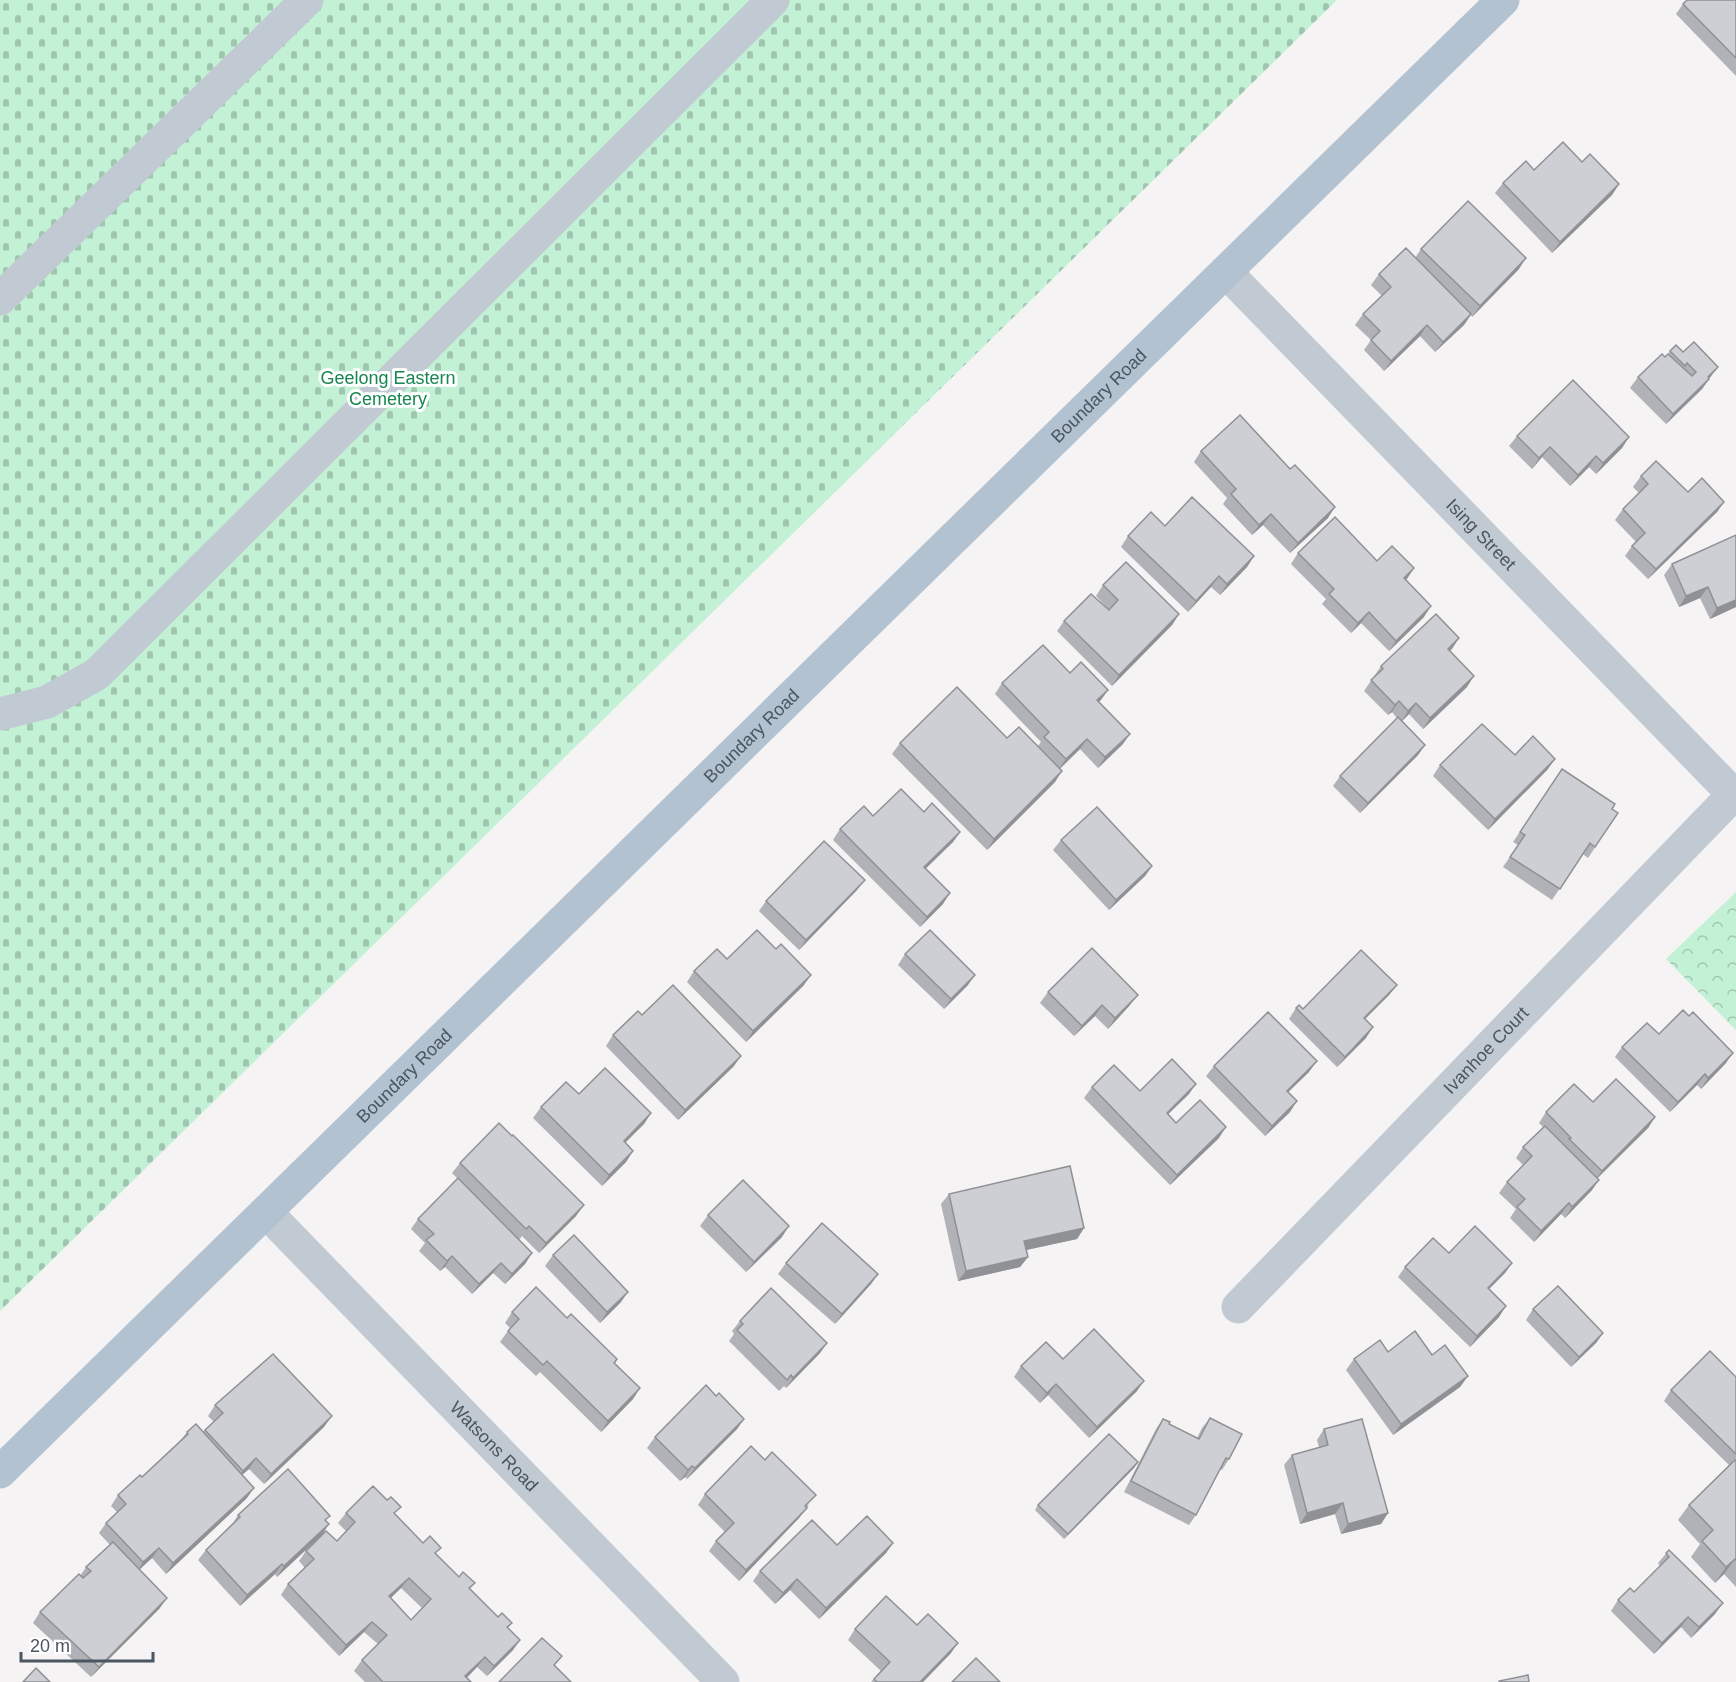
<svg xmlns="http://www.w3.org/2000/svg" width="1736" height="1682" font-family="Helvetica,sans-serif">
<style>
.cemetery{fill:url(#cemetery-stones)}
.park{fill:url(#park-crowns)}
.lines{fill:none;stroke-linecap:round;stroke-linejoin:round}
.minor{stroke:#c1cad2;stroke-width:33}
.major{stroke:#b3c2d1;stroke-width:33}
.wall{fill:#b0b2b7;fill-rule:evenodd}
.shaded-wall{fill:#909195}
.building{fill:#cdcfd5;stroke:#909195;stroke-width:1.5;fill-rule:evenodd}
.labels{text-anchor:middle;dominant-baseline:central;stroke-width:6;stroke-linejoin:round;paint-order:stroke}
.park-label{font-size:18px;fill:#17864f;stroke:#fff}
.street-label{font-size:18px;fill:#4a5661;stroke:#fff}
</style>
<defs>
<pattern id="cemetery-stones" width="16" height="16" patternUnits="userSpaceOnUse" patternTransform="scale(1.5)"><rect width="16" height="16" fill="#c3f1d5"/><path d="M2 7V4a2 2 0 0 1 4 0v3zM10 15v-3a2 2 0 0 1 4 0v3z" fill="#a0c6b0"/></pattern>
<pattern id="park-crowns" width="20" height="18" patternUnits="userSpaceOnUse" patternTransform="scale(1.5)"><rect width="20" height="18" fill="#c3f1d5"/><path d="M2 6a3 3 0 1 1 6 0M12 15a3 3 0 1 1 6 0" fill="none" stroke="#a0c6b0"/></pattern>
</defs>
<rect width="100%" height="100%" fill="#f5f3f3"/>
<!-- cemetery -->
<polygon class="cemetery" points="0,0 1337,0 0,1311"/>
<!-- park -->
<polygon class="park" points="1736,892 1736,1030 1666,959"/>
<g class="lines">
<!-- minor -->
<g class="minor">
<path id="s1" d="M1226 272 1736 797"/>
<polyline points="0,299 307,0"/>
<polyline points="0,714 47,702 97,674 773,0"/>
<path id="s2" d="M266 1212 723 1682"/>
<path id="s3" d="M1238 1307 1733 795"/>
</g>
<!-- major -->
<path class="major" id="s4" d="M0 1472 1503 0"/>
</g>
<!-- wall -->
<g class="wall">
<polygon points="1736,0 1736,76 1676,14 1683,4"/>
<polygon points="1582,162 1619,184 1612,195 1552,253 1495,193 1503,183 1534,170"/>
<polygon points="1421,249 1519,269 1472,317 1471,315 1464,325 1435,352 1420,336 1384,371 1364,350 1371,340 1355,325 1363,314 1382,296 1371,285 1379,274 1415,258"/>
<polygon points="1670,351 1683,352 1718,367 1702,389 1666,424 1630,388 1638,377 1668,354"/>
<polygon points="1517,436 1629,437 1622,448 1596,474 1589,467 1570,486 1542,457 1532,469 1509,446"/>
<polygon points="1201,451 1328,518 1290,553 1263,525 1252,535 1223,504 1227,498 1194,462"/>
<polygon points="1641,476 1688,492 1724,502 1717,512 1648,579 1625,556 1632,546 1636,542 1615,520 1623,509 1639,493 1633,487"/>
<polygon points="1165,526 1254,556 1247,567 1220,595 1211,587 1188,612 1121,547 1128,536"/>
<polygon points="1736,535 1736,607 1710,619 1700,598 1679,607 1664,575 1672,564"/>
<polygon points="1298,553 1377,561 1414,568 1405,580 1424,617 1389,651 1361,623 1351,633 1322,604 1326,599 1291,564"/>
<polygon points="1103,585 1179,614 1172,625 1112,686 1057,631 1064,621 1109,610 1096,596"/>
<polygon points="1452,649 1450,650 1467,687 1423,729 1409,714 1402,721 1425,745 1418,755 1360,813 1333,786 1340,776 1397,718 1392,712 1388,715 1364,691 1381,666"/>
<polygon points="1070,673 1108,690 1099,702 1123,744 1098,768 1080,749 1060,769 1055,782 987,850 892,754 900,743 1007,738 1038,746 1041,742 995,694 1002,683"/>
<polygon points="1515,755 1548,769 1488,830 1433,776 1440,765"/>
<polygon points="1562,769 1612,809 1618,813 1588,858 1583,854 1552,900 1503,867 1518,845 1513,842"/>
<polygon points="924,812 960,832 953,842 926,868 943,904 920,927 833,840 840,829 873,816"/>
<polygon points="1061,840 1152,866 1145,876 1109,910 1053,850"/>
<polygon points="857,890 799,950 759,911 766,901"/>
<polygon points="905,954 968,985 944,1009 898,965"/>
<polygon points="727,959 804,985 746,1042 687,982 694,971"/>
<polygon points="1397,985 1389,995 1365,1019 1366,1038 1337,1067 1289,1019 1296,1008 1303,1009"/>
<polygon points="1048,992 1130,1005 1108,1029 1095,1016 1074,1036 1040,1003"/>
<polygon points="1659,1034 1726,1063 1701,1089 1697,1085 1670,1112 1615,1057 1622,1047"/>
<polygon points="613,1035 734,1066 678,1120 606,1046"/>
<polygon points="1214,1066 1309,1072 1288,1092 1290,1112 1265,1136 1206,1076"/>
<polygon points="1092,1087 1189,1094 1168,1114 1176,1123 1219,1138 1170,1185 1084,1098"/>
<polygon points="579,1094 651,1113 644,1124 625,1142 633,1151 626,1162 602,1186 533,1118 541,1107"/>
<polygon points="1593,1102 1655,1117 1648,1128 1598,1178 1592,1190 1565,1218 1561,1214 1534,1242 1510,1218 1516,1209 1499,1193 1507,1182 1523,1165 1516,1158 1523,1147 1543,1127 1539,1123 1546,1112"/>
<polygon points="460,1163 576,1216 539,1253 522,1236 519,1240 532,1253 525,1264 505,1284 493,1273 472,1294 445,1267 440,1271 419,1251 425,1243 411,1229 418,1219 458,1179 452,1173"/>
<polygon points="949,1194 1084,1228 1077,1239 1026,1250 1028,1257 1020,1267 958,1281 941,1204"/>
<polygon points="708,1215 782,1237 746,1272 700,1226"/>
<polygon points="1449,1253 1512,1263 1505,1273 1489,1289 1499,1317 1470,1347 1398,1277 1405,1267"/>
<polygon points="553,1255 621,1302 600,1323 545,1266"/>
<polygon points="786,1263 878,1274 871,1284 835,1324 778,1274"/>
<polygon points="1533,1309 1603,1333 1596,1343 1571,1367 1526,1320"/>
<polygon points="512,1312 567,1318 617,1359 615,1363 640,1388 633,1399 601,1432 540,1372 536,1376 500,1342 510,1328 505,1323"/>
<polygon points="740,1321 827,1343 820,1353 786,1388 784,1386 779,1391 729,1341 734,1334 732,1331"/>
<polygon points="1388,1352 1432,1355 1468,1376 1460,1387 1393,1435 1346,1370 1354,1359"/>
<polygon points="1063,1359 1137,1391 1089,1438 1048,1395 1040,1403 1014,1377 1021,1366"/>
<polygon points="1736,1377 1736,1587 1724,1574 1715,1583 1691,1557 1700,1544 1678,1520 1689,1505 1729,1465 1664,1401 1671,1390"/>
<polygon points="716,1396 744,1419 737,1429 687,1479 685,1477 680,1481 647,1448 655,1437"/>
<polygon points="215,1405 324,1427 264,1484 249,1469 242,1475 247,1498 166,1574 152,1558 139,1569 167,1598 159,1609 91,1677 33,1623 40,1612 80,1576 86,1567 110,1545 99,1533 106,1523 117,1512 111,1506 118,1495 142,1477 180,1441 187,1432 203,1432 214,1422 208,1416"/>
<polygon points="1210,1418 1229,1459 1222,1470 1220,1469 1196,1515 1189,1525 1124,1492 1156,1429 1163,1419 1169,1424 1197,1438 1202,1428"/>
<polygon points="1324,1429 1388,1513 1381,1524 1341,1534 1335,1514 1300,1524 1284,1465 1292,1455 1319,1447 1317,1440"/>
<polygon points="1134,1468 1064,1539 1035,1510 1038,1505"/>
<polygon points="705,1494 809,1505 799,1518 739,1581 709,1551 716,1541 725,1532 698,1505"/>
<path d="M346 1513 395 1515 423 1543 436 1554 459 1577 475 1583 470 1589 498 1617 512 1623 508 1628 520 1640 513 1650 487 1676 477 1667 467 1678 471 1682H365L354 1671 362 1660 378 1644 364 1632 339 1656 281 1595 288 1584 305 1568 299 1561 306 1551 337 1541 346 1531 338 1523ZM401 1588 422 1608 411 1620 391 1598Z"/>
<polygon points="238,1515 326,1521 277,1577 275,1574 240,1606 198,1560 206,1550 231,1526"/>
<polygon points="893,1543 886,1553 819,1619 790,1590 775,1604 753,1581 760,1571 837,1545"/>
<polygon points="1669,1550 1715,1614 1691,1638 1681,1627 1654,1654 1611,1611 1618,1600 1634,1592 1660,1566 1658,1563"/>
<polygon points="917,1625 951,1653 923,1682 871,1682 881,1671 848,1640 855,1629"/>
</g>
<!-- shaded-wall -->
<g class="shaded-wall">
<polygon points="1619,184 1612,195 1552,253 1560,242"/>
<polygon points="1526,258 1519,269 1472,317 1480,306"/>
<polygon points="1471,314 1464,325 1435,352 1443,342"/>
<polygon points="1427,325 1420,336 1384,371 1391,361"/>
<polygon points="1718,367 1710,377 1703,385 1709,379 1702,389 1666,424 1673,414"/>
<polygon points="1629,437 1622,448 1596,474 1603,463"/>
<polygon points="1550,447 1542,457 1532,469 1539,458"/>
<polygon points="1596,456 1589,467 1570,486 1578,475"/>
<polygon points="1724,502 1717,512 1648,579 1656,569"/>
<polygon points="1335,507 1328,518 1290,553 1298,543"/>
<polygon points="1271,514 1263,525 1252,535 1259,525"/>
<polygon points="1254,556 1247,567 1220,595 1227,584"/>
<polygon points="1414,568 1407,579 1396,589 1404,578"/>
<polygon points="1219,576 1211,587 1188,612 1196,601"/>
<polygon points="1708,587 1700,598 1679,607 1686,596"/>
<polygon points="1736,600 1736,607 1710,619 1717,608"/>
<polygon points="1431,606 1424,617 1389,651 1396,641"/>
<polygon points="1369,612 1361,623 1351,633 1358,623"/>
<polygon points="1179,614 1172,625 1112,686 1119,675"/>
<polygon points="1459,638 1452,649 1441,659 1448,649"/>
<polygon points="1474,676 1467,687 1423,729 1430,718"/>
<polygon points="1108,690 1101,700 1090,710 1097,700"/>
<polygon points="1399,701 1392,712 1388,715 1395,705"/>
<polygon points="1416,703 1409,714 1401,722 1408,711"/>
<polygon points="1130,734 1123,744 1098,768 1105,757"/>
<polygon points="1087,739 1080,749 1058,770 1066,759"/>
<polygon points="1425,745 1418,755 1360,813 1368,803"/>
<polygon points="1555,759 1548,769 1488,830 1495,819"/>
<polygon points="1062,771 1055,782 987,850 994,839"/>
<polygon points="960,832 953,842 917,877 924,867"/>
<polygon points="1152,866 1145,876 1109,910 1116,900"/>
<polygon points="865,880 857,890 799,950 806,940"/>
<polygon points="950,893 943,904 920,927 927,917"/>
<polygon points="811,975 804,985 746,1042 753,1031"/>
<polygon points="975,975 968,985 944,1009 951,999"/>
<polygon points="1397,985 1389,995 1356,1028 1364,1018"/>
<polygon points="1138,995 1130,1005 1108,1029 1115,1018"/>
<polygon points="1102,1005 1095,1016 1074,1036 1082,1026"/>
<polygon points="1373,1027 1366,1038 1337,1067 1345,1057"/>
<polygon points="1733,1053 1726,1063 1701,1089 1708,1078"/>
<polygon points="741,1056 734,1066 678,1120 685,1110"/>
<polygon points="1317,1061 1309,1072 1279,1101 1287,1091"/>
<polygon points="1705,1074 1697,1085 1670,1112 1678,1102"/>
<polygon points="1196,1084 1189,1094 1159,1123 1167,1113"/>
<polygon points="1297,1101 1290,1112 1265,1136 1272,1126"/>
<polygon points="651,1113 644,1124 616,1152 624,1141"/>
<polygon points="1655,1117 1648,1128 1594,1181 1602,1171"/>
<polygon points="1226,1127 1219,1138 1170,1185 1177,1175"/>
<polygon points="633,1151 626,1162 602,1186 609,1175"/>
<polygon points="1599,1180 1592,1190 1565,1218 1572,1207"/>
<polygon points="1569,1203 1561,1214 1534,1242 1541,1231"/>
<polygon points="584,1205 576,1216 539,1253 546,1243"/>
<polygon points="789,1226 782,1237 746,1272 754,1262"/>
<polygon points="1084,1228 1077,1239 1017,1252 1024,1241"/>
<polygon points="532,1253 525,1264 505,1284 512,1274"/>
<polygon points="452,1256 445,1267 440,1271 447,1261"/>
<polygon points="1028,1257 1020,1267 958,1281 966,1271"/>
<polygon points="501,1263 493,1273 472,1294 479,1284"/>
<polygon points="1512,1263 1505,1273 1480,1298 1488,1288"/>
<polygon points="878,1274 871,1284 835,1324 842,1314"/>
<polygon points="628,1292 621,1302 600,1323 607,1312"/>
<polygon points="1506,1306 1499,1317 1470,1347 1477,1336"/>
<polygon points="1603,1333 1596,1343 1571,1367 1579,1357"/>
<polygon points="827,1343 820,1353 786,1388 793,1378"/>
<polygon points="1468,1376 1460,1387 1393,1435 1401,1424"/>
<polygon points="1144,1381 1137,1391 1089,1438 1097,1427"/>
<polygon points="1056,1384 1048,1395 1040,1403 1047,1393"/>
<polygon points="640,1388 633,1399 601,1432 608,1421"/>
<polygon points="332,1416 324,1427 264,1484 271,1474"/>
<polygon points="744,1419 737,1429 687,1479 695,1468"/>
<polygon points="256,1458 249,1469 235,1481 243,1471"/>
<polygon points="1138,1462 1134,1468 1064,1539 1068,1534"/>
<polygon points="692,1466 685,1477 680,1481 688,1470"/>
<polygon points="254,1488 247,1498 166,1574 173,1563"/>
<polygon points="1343,1503 1335,1514 1300,1524 1307,1513"/>
<polygon points="807,1508 799,1518 739,1581 746,1570"/>
<polygon points="1388,1513 1381,1524 1341,1534 1348,1524"/>
<polygon points="329,1524 322,1535 277,1577 284,1566"/>
<polygon points="893,1543 886,1553 819,1619 826,1608"/>
<polygon points="159,1548 152,1558 136,1573 143,1562"/>
<polygon points="1735,1559 1724,1574 1715,1583 1726,1567"/>
<polygon points="282,1564 275,1574 240,1606 247,1595"/>
<polygon points="409,1578 401,1588 382,1606 389,1596"/>
<polygon points="797,1579 790,1590 775,1604 783,1593"/>
<polygon points="167,1598 159,1609 91,1677 99,1667"/>
<polygon points="1723,1603 1715,1614 1691,1638 1699,1627"/>
<polygon points="1688,1617 1681,1627 1654,1654 1662,1643"/>
<polygon points="372,1622 364,1632 339,1656 346,1645"/>
<polygon points="520,1640 513,1650 487,1676 494,1666"/>
<polygon points="958,1643 951,1653 923,1682 920,1682"/>
<polygon points="485,1657 477,1667 462,1682 465,1676"/>
</g>
<!-- building -->
<g class="building">
<polygon points="1687,0 1736,0 1736,58 1683,4"/>
<polygon points="1563,142 1582,162 1590,154 1619,184 1560,242 1503,183 1526,161 1534,170"/>
<polygon points="1468,201 1526,258 1480,306 1421,249"/>
<polygon points="1406,248 1471,314 1443,342 1427,325 1391,361 1371,340 1380,331 1363,314 1391,287 1379,274"/>
<polygon points="1694,342 1718,367 1708,377 1709,379 1673,414 1638,377 1662,354 1665,357 1668,354 1692,376 1696,372 1687,363 1685,366 1670,351 1676,345 1683,352"/>
<polygon points="1573,380 1629,437 1603,463 1596,456 1578,475 1550,447 1539,458 1517,436"/>
<polygon points="1240,415 1290,469 1295,465 1335,507 1298,543 1271,514 1259,525 1231,494 1236,489 1201,451"/>
<polygon points="1656,461 1688,492 1702,478 1724,502 1656,569 1632,546 1645,533 1623,509 1648,484 1641,476"/>
<polygon points="1192,497 1254,556 1227,584 1219,576 1196,601 1128,536 1151,512 1165,526"/>
<polygon points="1335,517 1377,561 1392,546 1414,568 1404,578 1431,606 1396,641 1369,612 1358,623 1329,594 1334,589 1298,553"/>
<polygon points="1736,535 1736,600 1717,608 1708,587 1686,596 1672,564"/>
<polygon points="1126,562 1179,614 1119,675 1064,621 1091,594 1109,610 1118,600 1103,585"/>
<polygon points="1436,614 1459,638 1448,649 1474,676 1430,718 1416,703 1408,711 1399,701 1395,705 1371,680 1383,669 1381,666"/>
<polygon points="1043,645 1070,673 1081,662 1108,690 1097,700 1130,734 1105,757 1087,739 1066,759 1044,737 1049,732 1002,683"/>
<polygon points="957,687 1007,738 1019,727 1062,771 994,839 900,743"/>
<polygon points="1398,717 1425,745 1368,803 1340,776"/>
<polygon points="1482,724 1515,755 1533,736 1555,759 1495,819 1440,765"/>
<polygon points="1562,769 1615,804 1612,809 1618,813 1595,847 1590,843 1560,889 1510,857 1525,835 1520,832"/>
<polygon points="901,789 924,812 932,803 960,832 924,867 950,893 927,917 840,829 864,806 873,816"/>
<polygon points="1097,807 1152,866 1116,900 1061,840"/>
<polygon points="824,841 865,880 806,940 766,901"/>
<polygon points="757,930 776,949 781,944 811,975 753,1031 694,971 717,949 727,959"/>
<polygon points="930,930 975,975 951,999 905,954"/>
<polygon points="1092,948 1138,995 1115,1018 1102,1005 1082,1026 1048,992"/>
<polygon points="1361,950 1397,985 1364,1018 1373,1027 1345,1057 1296,1008 1299,1005 1303,1009"/>
<polygon points="673,985 741,1056 685,1110 613,1035 638,1011 642,1015"/>
<polygon points="1683,1010 1689,1016 1693,1012 1733,1053 1708,1078 1705,1074 1678,1102 1622,1047 1647,1023 1659,1034"/>
<polygon points="1268,1012 1317,1061 1287,1091 1297,1101 1272,1126 1214,1066"/>
<polygon points="1172,1059 1196,1084 1167,1113 1176,1123 1200,1100 1226,1127 1177,1175 1092,1087 1114,1065 1140,1091"/>
<polygon points="605,1068 651,1113 624,1141 633,1151 609,1175 541,1107 566,1082 579,1094"/>
<polygon points="1616,1079 1655,1117 1602,1171 1569,1139 1571,1138 1546,1112 1574,1084 1593,1102"/>
<polygon points="499,1123 512,1136 513,1135 584,1205 546,1243 529,1226 526,1229 460,1163"/>
<polygon points="1545,1126 1599,1180 1572,1207 1569,1203 1541,1231 1517,1207 1525,1199 1507,1182 1532,1156 1523,1147"/>
<polygon points="1070,1166 1084,1228 1024,1241 1028,1257 966,1271 949,1194"/>
<polygon points="458,1178 532,1253 512,1274 501,1263 479,1284 452,1256 447,1261 426,1240 434,1234 418,1219"/>
<polygon points="743,1180 789,1226 754,1262 708,1215"/>
<polygon points="822,1223 878,1274 842,1314 786,1263"/>
<polygon points="1475,1226 1512,1263 1488,1288 1506,1306 1477,1336 1405,1267 1433,1238 1449,1253"/>
<polygon points="574,1235 628,1292 607,1312 553,1255"/>
<polygon points="1558,1286 1603,1333 1579,1357 1533,1309"/>
<polygon points="536,1287 567,1318 571,1314 617,1359 614,1363 640,1388 608,1421 547,1361 543,1365 508,1331 519,1319 512,1312"/>
<polygon points="771,1288 827,1343 793,1378 791,1375 787,1380 737,1330 743,1324 740,1321"/>
<polygon points="1094,1329 1144,1381 1097,1427 1056,1384 1047,1393 1021,1366 1046,1342 1063,1359"/>
<polygon points="1415,1331 1432,1355 1445,1345 1468,1376 1401,1424 1354,1359 1380,1340 1388,1352"/>
<polygon points="1710,1351 1736,1377 1736,1454 1671,1390"/>
<polygon points="273,1354 332,1416 271,1474 256,1458 243,1471 205,1430 223,1413 215,1405"/>
<polygon points="706,1385 716,1396 719,1393 744,1419 695,1468 692,1466 688,1470 655,1437"/>
<polygon points="1210,1418 1242,1434 1229,1459 1226,1458 1196,1515 1131,1481 1163,1419 1170,1422 1169,1424 1199,1439"/>
<polygon points="1362,1419 1388,1513 1348,1524 1343,1503 1307,1513 1292,1455 1328,1445 1324,1429"/>
<polygon points="196,1424 254,1488 173,1563 159,1548 143,1562 106,1523 126,1504 118,1495 140,1475 142,1477 188,1434 187,1432"/>
<polygon points="1109,1434 1138,1462 1068,1534 1038,1505"/>
<polygon points="751,1446 765,1460 772,1452 816,1495 805,1506 807,1508 746,1570 716,1541 734,1523 705,1494"/>
<polygon points="1735,1460 1736,1460 1736,1560 1735,1559 1726,1567 1702,1541 1713,1530 1689,1505"/>
<polygon points="288,1469 330,1516 325,1520 329,1524 284,1566 282,1564 247,1595 206,1550 240,1517 238,1515"/>
<path d="M373 1486 387 1500 391 1497 401 1507 394 1513 423 1543 430 1536 441 1548 435 1553 459 1577 463 1572 475 1583 469 1588 498 1617 502 1613 512 1623 507 1627 520 1640 494 1666 485 1657 465 1676 471 1682H383L362 1660 387 1635 372 1622 346 1645 288 1584 314 1559 306 1551 326 1531 337 1541 355 1522 346 1513ZM409 1578 431 1599 411 1620 389 1596Z"/>
<polygon points="867,1516 893,1543 826,1608 797,1579 783,1593 760,1571 812,1520 837,1545"/>
<polygon points="113,1542 167,1598 99,1667 40,1612 79,1574 83,1578 91,1571 86,1567"/>
<polygon points="1669,1550 1723,1603 1699,1627 1688,1617 1662,1643 1618,1600 1630,1588 1634,1592 1669,1557 1666,1553"/>
<polygon points="886,1596 917,1625 928,1614 958,1643 920,1682 877,1682 874,1679 890,1662 855,1629"/>
<polygon points="542,1638 562,1656 554,1665 571,1682 499,1682"/>
<polygon points="976,1658 1000,1682 952,1682"/>
<polygon points="36,1668 50,1682 23,1682"/>
<polygon points="1528,1675 1529,1682 1499,1682 1499,1681"/>
</g>
<g class="labels">
<!-- park labels -->
<g class="park-label">
<text x="388" y="378">Geelong Eastern<tspan x="388" dy="21">Cemetery</tspan></text>
</g>
<!-- street labels -->
<g class="street-label">
<text stroke="none"><textPath href="#s4" startOffset="1538">Boundary Road</textPath></text>
<text stroke="none"><textPath href="#s1" startOffset="366">Ising Street</textPath></text>
<text stroke="none"><textPath href="#s4" startOffset="1052">Boundary Road</textPath></text>
<text stroke="none"><textPath href="#s3" startOffset="357">Ivanhoe Court</textPath></text>
<text stroke="none"><textPath href="#s4" startOffset="566">Boundary Road</textPath></text>
<text stroke="none"><textPath href="#s2" startOffset="327">Watsons Road</textPath></text>
</g>
</g>
<!-- scale -->
<path d="M21 1652v9h132v-9" fill="none" stroke="#4a5661" stroke-width="3"/>
<text x="30" y="1652" font-size="18" fill="#4a5661" stroke="#ffffff" stroke-width="4.5" paint-order="stroke">20 m</text>
</svg>
